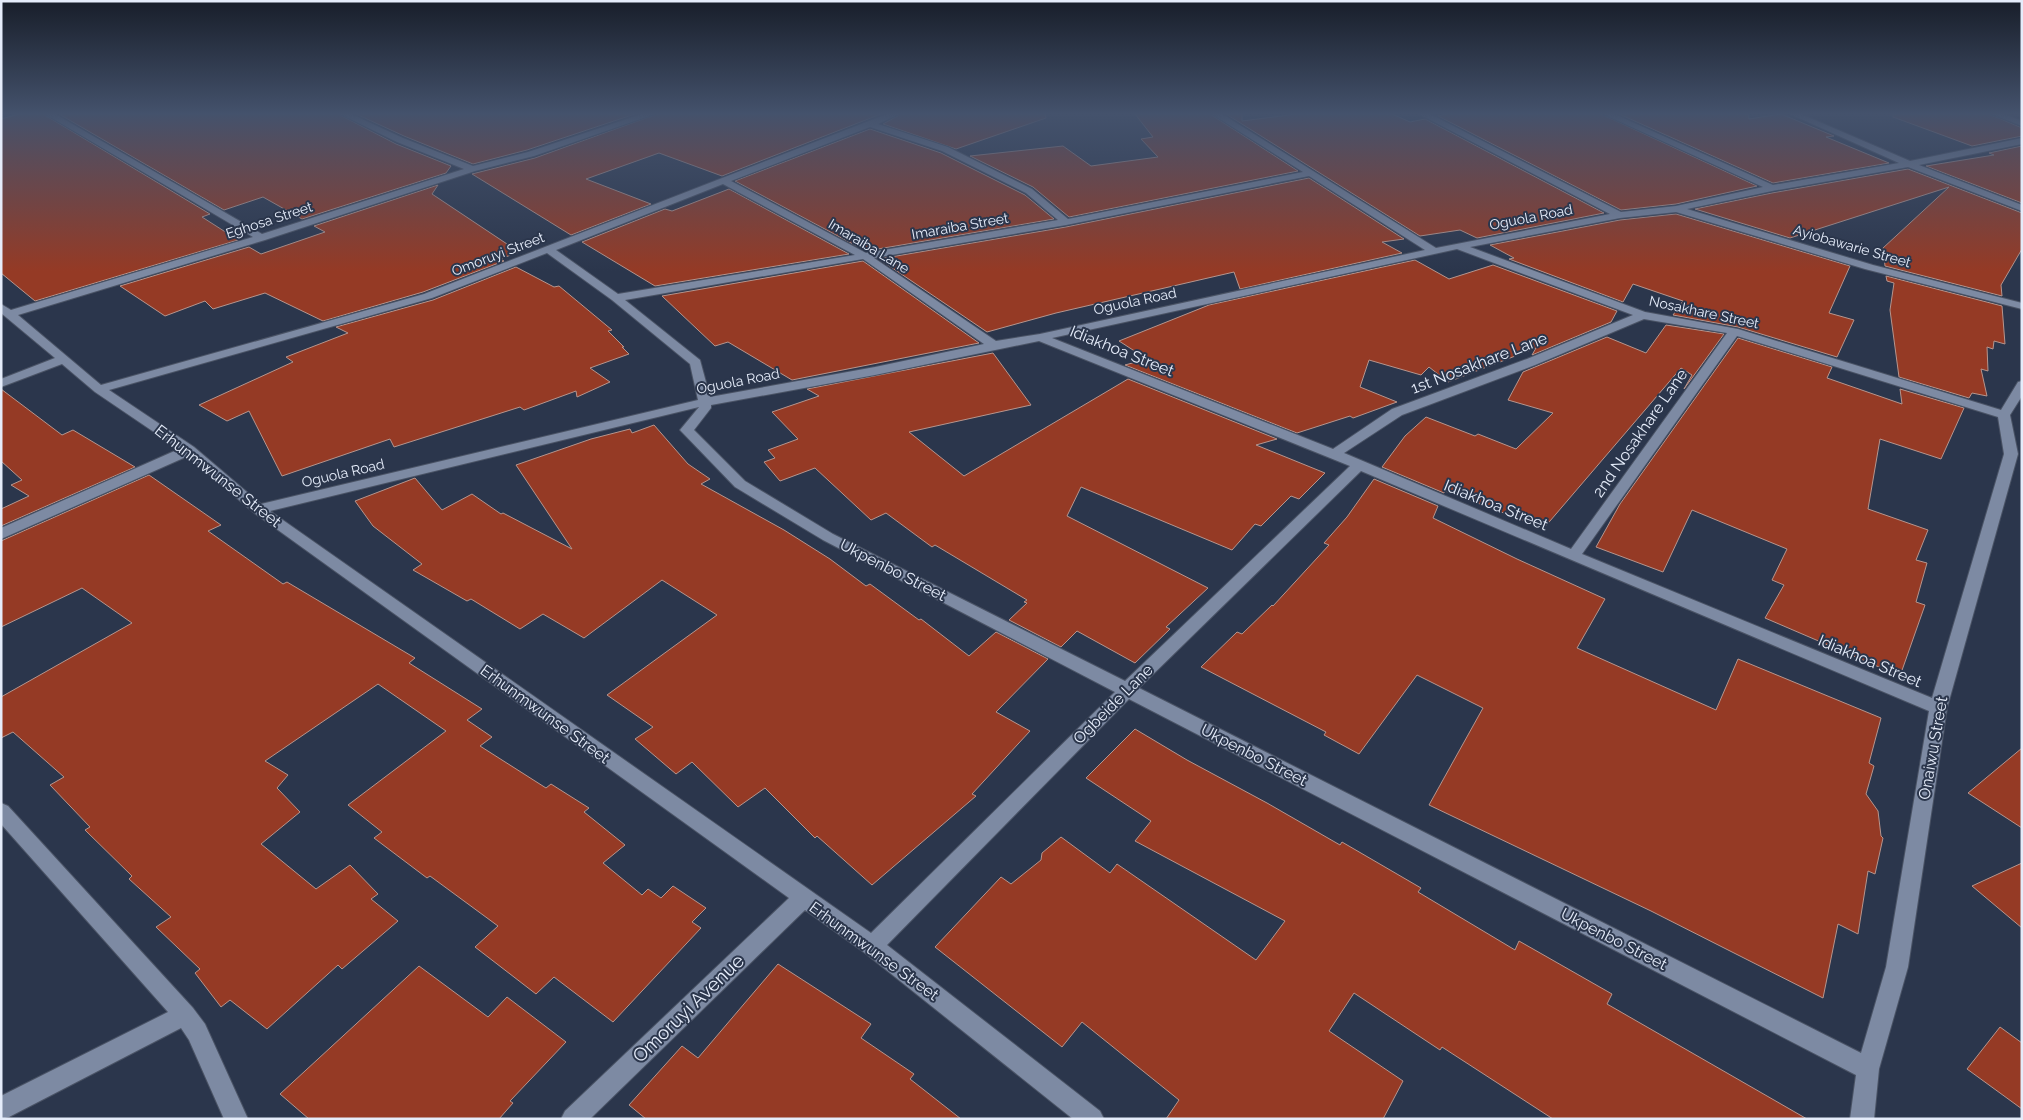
<svg xmlns="http://www.w3.org/2000/svg" width="2023" height="1120" font-family="Raleway,sans-serif">
<style>
.building{fill:#953a25;stroke:#b6958d}
.lines{fill:none;stroke-linecap:round;stroke-linejoin:round}
.service-casing{stroke:#4a5365;stroke-width:2}
.minor-casing{stroke:#4a5365;stroke-width:2}
.service{fill:#7d8aa3;fill-rule:evenodd}
.minor{fill:#7d8aa3;fill-rule:evenodd}
.labels{text-anchor:middle;dominant-baseline:central;stroke-width:4;stroke-linejoin:round;paint-order:stroke}
.far-street-label{font-size:14px;fill:#e5ecfa;stroke:#2b364c}
.street-label{font-size:16px;fill:#e5ecfa;stroke:#2b364c}
.near-street-label{font-size:19px;fill:#e5ecfa;stroke:#2b364c}
</style>
<rect width="100%" height="100%" fill="#2b364c"/>
<!-- building -->
<g class="building">
<polygon points="19,114 43,114 210,214 202,217 238,240 35,301 1,273 1,119"/>
<polygon points="59,114 338,114 396,144 451,166 446,173 302,219 263,197 224,210"/>
<polygon points="356,114 635,114 527,150 473,164 404,136"/>
<polygon points="657,114 881,114 722,176 659,153 586,179 651,204 571,235 472,174 535,158"/>
<polygon points="901,114 1045,114 1046,118 956,149 883,124"/>
<polygon points="1135,114 1210,114 1298,171 1069,217 1033,187 970,156 1063,146 1091,166 1158,157 1141,139 1153,137"/>
<polygon points="1226,114 1242,114 1242,121 1297,114 1392,114 1410,122 1425,119 1604,213 1477,238 1460,230 1420,236"/>
<polygon points="1447,114 1601,114 1757,186 1676,204 1621,210 1438,116"/>
<polygon points="1619,114 1748,114 1749,119 1781,114 1834,136 1826,137 1889,163 1773,183"/>
<polygon points="1893,114 1989,114 2022,128 2022,136 1972,146 1893,117"/>
<polygon points="870,129 941,153 1025,195 1054,219 866,251 735,181"/>
<polygon points="2022,146 2022,203 1926,166 1994,155 1989,153"/>
<polygon points="1908,169 2022,213 2022,249 2001,285 2002,296 1885,266 1883,248 1949,187 1790,238 1695,209 1772,193"/>
<polygon points="1309,178 1404,239 1382,242 1402,253 1240,289 1234,272 1056,313 987,332 879,259 1066,227"/>
<polygon points="438,185 432,194 519,252 500,259 504,261 423,292 323,321 265,293 213,309 205,301 165,316 120,286 249,247 261,254 325,232 314,226"/>
<polygon points="729,189 849,254 655,286 582,242 665,209 672,211"/>
<polygon points="1676,214 1850,266 1829,313 1854,320 1837,357 1738,327 1673,315 1683,301 1633,284 1623,302 1509,259 1514,258 1490,245 1620,220"/>
<polygon points="1415,260 1449,279 1493,265 1617,311 1611,322 1532,355 1536,348 1448,382 1429,367 1421,375 1369,360 1360,387 1397,402 1353,418 1350,416 1297,433 1125,365 1147,359 1119,341 1209,305"/>
<polygon points="863,261 979,343 792,380 728,342 715,346 662,296"/>
<polygon points="516,267 554,287 559,286 612,330 608,331 624,347 622,347 629,354 590,368 610,382 577,397 576,391 524,410 520,407 394,447 390,439 282,476 249,411 227,421 199,405 293,362 286,357 348,333 336,327 433,300"/>
<polygon points="1886,276 2002,306 2005,344 1994,341 1993,349 1987,347 1988,371 1981,369 1987,396 1972,393 1969,398 1899,377 1890,310 1894,283 1887,281"/>
<polygon points="1666,325 1724,334 1684,389 1692,375 1681,368 1544,528 1445,491 1444,493 1382,467 1405,436 1426,417 1475,436 1478,434 1516,449 1553,413 1508,400 1523,372 1607,337 1646,353"/>
<polygon points="1738,338 1832,367 1827,378 1902,404 1900,389 1964,408 1941,459 1880,439 1868,509 1928,530 1916,560 1927,563 1916,602 1925,605 1900,676 1765,618 1784,585 1772,580 1787,549 1692,510 1663,572 1596,547 1620,504"/>
<polygon points="993,353 1031,405 909,432 964,476 1128,379 1277,439 1256,445 1325,473 1299,499 1291,496 1261,526 1255,524 1232,550 1081,487 1067,516 1208,588 1166,627 1170,629 1135,663 1077,631 1061,647 1009,620 1027,603 1024,602 1027,600 935,545 932,547 886,513 871,520 815,468 780,481 764,462 775,458 768,450 798,439 772,412 819,396 807,389"/>
<polygon points="1,389 62,435 73,430 135,467 1,526 1,509 29,496 11,485 22,480 1,461"/>
<polygon points="654,425 688,464 710,479 701,484 784,530 830,559 866,586 870,584 919,620 921,619 969,656 996,632 1048,659 996,712 1030,731 972,794 976,796 872,885 817,836 815,838 765,788 738,807 692,762 676,774 635,739 653,727 607,695 717,615 662,580 584,638 543,614 520,629 471,599 467,601 413,570 422,564 373,526 355,501 415,478 442,510 472,494 501,514 503,513 572,549 516,465 591,439 630,429 632,433"/>
<polygon points="149,475 221,525 208,531 283,584 287,582 415,658 409,663 482,709 467,720 492,737 480,746 546,788 551,784 589,808 584,812 625,845 603,863 642,895 648,889 661,898 673,886 706,908 692,922 701,928 613,1022 554,977 536,994 475,947 498,926 430,876 427,878 374,838 382,832 348,805 446,731 378,684 265,761 288,775 277,788 300,812 261,844 316,889 350,865 378,894 371,899 398,921 342,969 338,965 267,1029 230,1000 221,1007 195,973 200,969 156,927 171,917 129,879 132,876 85,830 90,827 50,785 64,777 13,732 1,738 1,697 132,623 82,588 1,627 1,541"/>
<polygon points="1374,479 1438,506 1433,518 1517,559 1605,599 1577,648 1716,710 1738,659 1881,718 1869,763 1874,766 1866,794 1878,811 1881,836 1883,838 1875,874 1868,871 1858,934 1838,924 1823,998 1651,911 1429,805 1483,708 1417,675 1359,754 1324,735 1326,732 1201,667 1237,632 1242,634 1272,605 1273,606 1329,545 1324,543 1347,517"/>
<polygon points="1135,729 1187,760 1267,803 1340,845 1342,842 1421,888 1418,892 1515,950 1519,941 1612,994 1607,1004 1807,1119 1553,1119 1442,1047 1440,1050 1354,993 1329,1031 1403,1081 1383,1119 1166,1119 1179,1100 1082,1022 1062,1047 935,947 1001,877 1011,884 1041,860 1042,853 1061,837 1110,873 1117,864 1256,960 1285,921 1135,841 1151,821 1086,778"/>
<polygon points="2022,748 2022,828 1968,793"/>
<polygon points="2022,863 2022,928 1972,886"/>
<polygon points="778,964 871,1024 861,1038 914,1074 910,1079 961,1119 646,1119 629,1105 682,1046 698,1058"/>
<polygon points="419,966 488,1017 507,997 566,1042 510,1101 513,1103 499,1119 309,1119 280,1094"/>
<polygon points="2000,1027 2022,1043 2022,1109 1967,1069"/>
</g>
<g class="lines">
<defs>
<polygon id="service" points="1,803 8,806 193,1008 205,1024 248,1119 224,1119 189,1040 181,1028 9,1117 1,1119 1,1096 168,1012 1,824"/>
<g id="minor">
<path d="M45 114H55L262 234 464 169 397 142 340 114H351L403 138 473 166 528 152 642 114H655L534 156 475 171 265 240 18 315 101 385 424 294 887 114H899L878 124 948 147 1032 189 1068 219 1303 172 1212 114H1222L1436 248 1610 214 1419 114H1430L1621 212 1676 206 1763 187 1603 114H1614L1773 185 1899 163 1790 114H1801L1910 161 2022 138V144L1919 165 2022 205V211L1908 167 1772 191 1687 209 1873 265 2022 303V309L1865 269 1676 212 1620 218 1470 247 1645 312 1738 329 2001 410 2018 382 2022 381V396L2010 415 2018 454 1947 708 1908 967 1879 1069 1874 1119H1850L1856 1075 1129 699 887 945 1100 1111 1104 1119H1073L865 953 805 910 590 1119H561L565 1111 789 898 253 512 188 456 1 539V528L179 449 95 392 62 364 1 387V379L55 358 1 313V304L11 310 253 237ZM870 127 942 151 1026 193 1058 220 866 253 731 181ZM1309 176 1425 250 1040 334 996 341 874 258 1066 225ZM723 184 855 255 618 294 556 250ZM1457 249 1633 315 1527 359 1392 409 1333 449 1052 338ZM547 253 612 300 690 364 698 400 261 504 194 447 109 390 432 298ZM863 259 984 344 875 367 710 397 700 360 625 300ZM1644 319 1727 333 1571 549 1344 453 1402 415 1535 365ZM1737 336 1998 417 2004 454 1932 698 1582 554ZM1039 341 1350 466 1125 681 833 534 745 481 694 430 711 408V405L875 375ZM699 407 680 430 735 487 823 540 1115 692 871 933 270 511ZM1361 471 1929 711 1886 967 1861 1053 1139 688Z"/>
<polygon points="1991,114 2003,114 2022,121 2022,126"/>
</g>
</defs>
<!-- service casing -->
<use href="#service" class="service-casing"/>
<!-- minor casing -->
<use href="#minor" class="minor-casing"/>
<!-- service -->
<use href="#service" class="service"/>
<!-- minor -->
<use href="#minor" class="minor"/>
</g>
<!-- sky -->
<linearGradient id="sky" x2="0" y2="1"><stop stop-color="#181e2a"/><stop offset="0.42" stop-color="#44526c"/><stop offset="1" stop-color="#44526c" stop-opacity="0"/></linearGradient>
<rect width="2023" height="271" fill="url(#sky)"/>
<g class="labels">
<!-- far-street labels -->
<g class="far-street-label">
<text transform="translate(1531 217) rotate(-11)">Oguola Road</text>
<text transform="translate(269 220) rotate(-18)">Eghosa Street</text>
<text transform="translate(960 226) rotate(-10)">Imaraiba Street</text>
<text transform="translate(869 246) rotate(31)">Imaraiba Lane</text>
<text transform="translate(1852 246) rotate(16)">Ayiobawarie Street</text>
<text transform="translate(498 254) rotate(-21)">Omoruyi Street</text>
<text transform="translate(1135 301) rotate(-12)">Oguola Road</text>
<text transform="translate(1704 312) rotate(12)">Nosakhare Street</text>
<text transform="translate(738 381) rotate(-11)">Oguola Road</text>
<text transform="translate(343 473) rotate(-13)">Oguola Road</text>
</g>
<!-- street labels -->
<g class="street-label">
<text transform="translate(1122 351) rotate(22)">Idiakhoa Street</text>
<text transform="translate(1479 363) rotate(-21)">1st Nosakhare Lane</text>
<text transform="translate(1640 433) rotate(-55)">2nd Nosakhare Lane</text>
<text transform="translate(218 476) rotate(38)">Erhunmwunse Street</text>
<text transform="translate(1496 505) rotate(22)">Idiakhoa Street</text>
<text transform="translate(893 570) rotate(27)">Ukpenbo Street</text>
<text transform="translate(1870 661) rotate(23)">Idiakhoa Street</text>
<text transform="translate(1113 704) rotate(-45)">Ogbeide Lane</text>
<text transform="translate(545 714) rotate(36)">Erhunmwunse Street</text>
<text transform="translate(1933 748) rotate(-80)">Onaiwu Street</text>
<text transform="translate(1254 755) rotate(27)">Ukpenbo Street</text>
<text transform="translate(1614 939) rotate(27)">Ukpenbo Street</text>
<text transform="translate(874 951) rotate(36)">Erhunmwunse Street</text>
</g>
<!-- near-street labels -->
<g class="near-street-label">
<text transform="translate(688 1008) rotate(-44)">Omoruyi Avenue</text>
</g>
</g>
<!-- border -->
<rect width="2023" height="1120" fill="none" stroke="#e5ecfa" stroke-width="5"/>
</svg>
